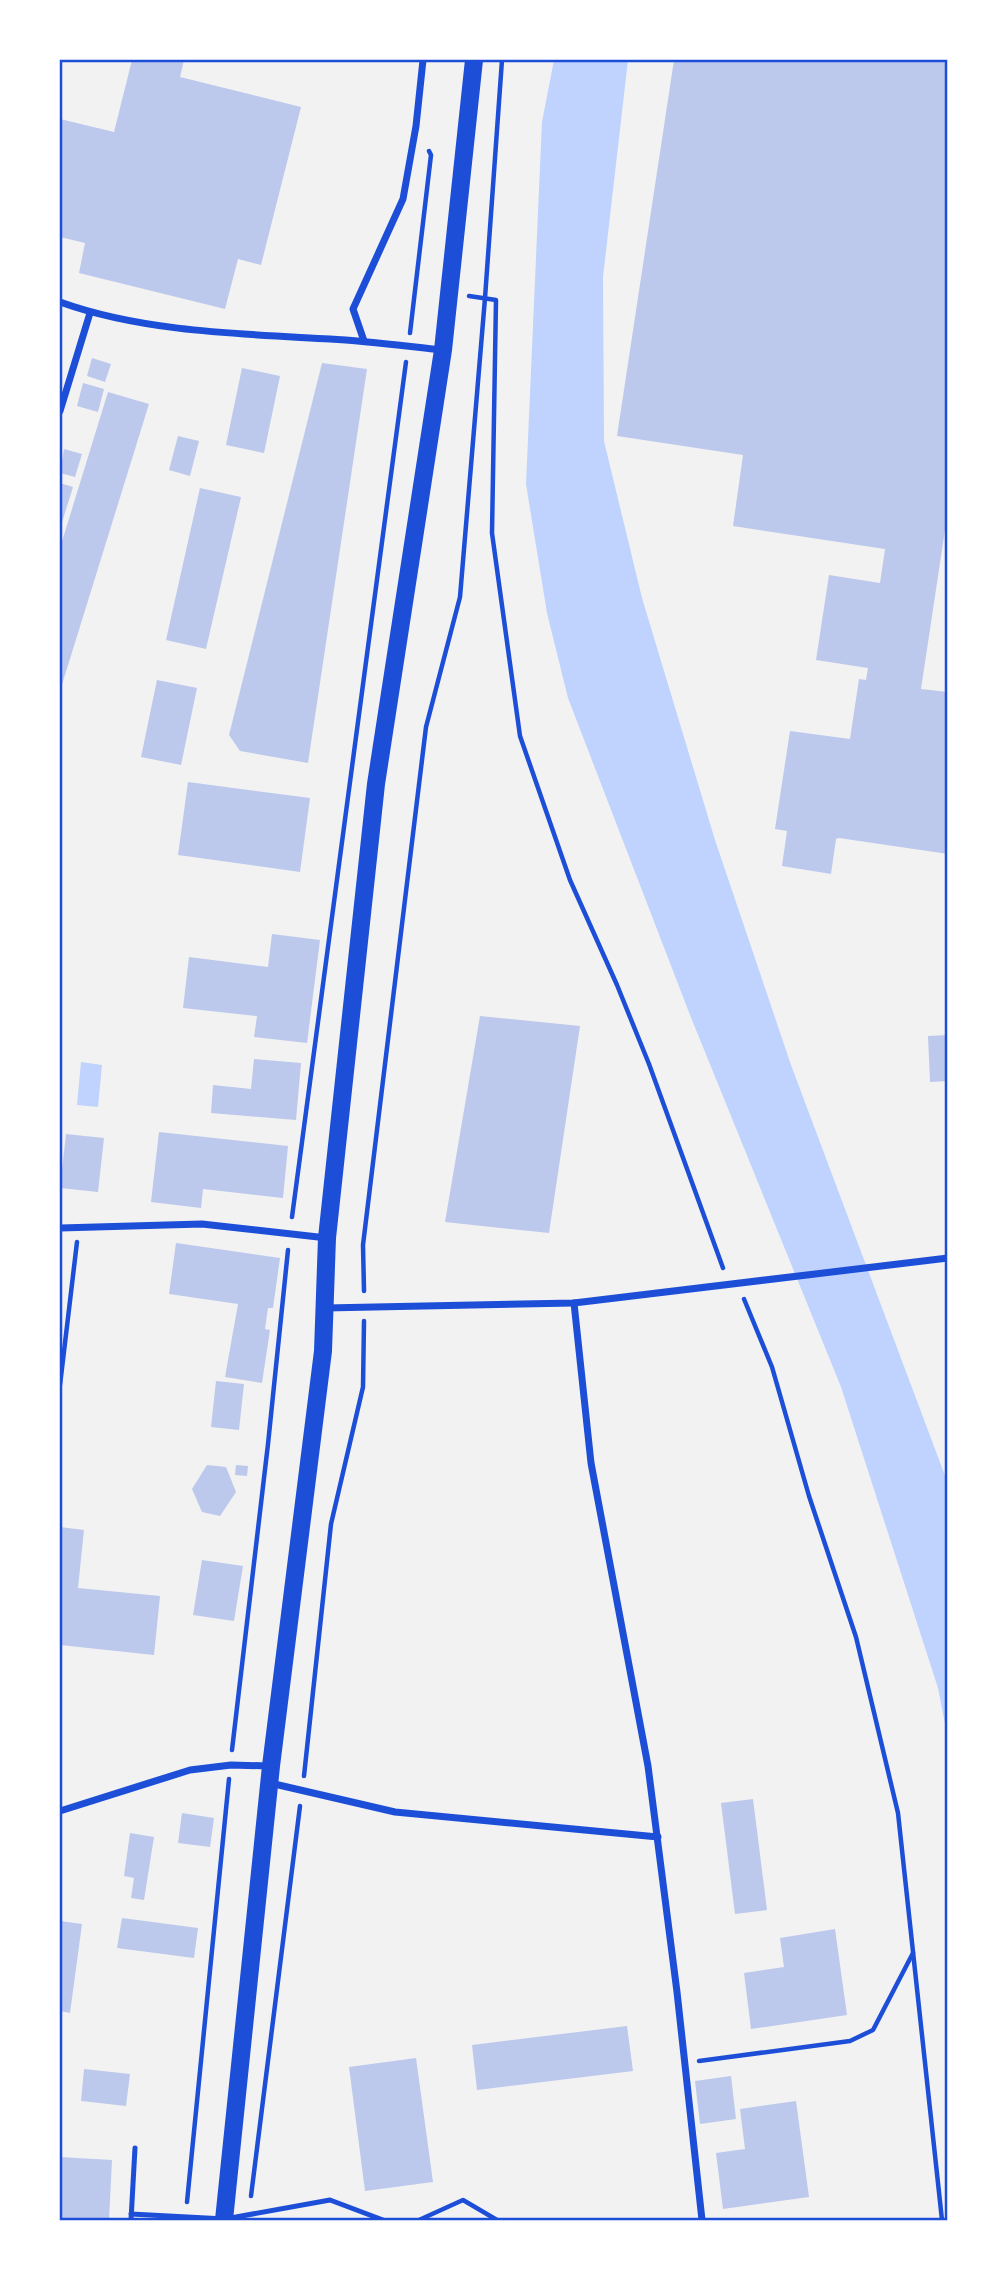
<svg xmlns="http://www.w3.org/2000/svg" width="1007" height="2280" font-family="Raleway,sans-serif">
<style>
.water{fill:#bfd3fe}
.building{fill:#bdc9ec}
.lines{fill:none;stroke-linecap:round;stroke-linejoin:round}
.path{stroke:#1d4ed8;stroke-width:4.5}
.service{stroke:#1d4ed8;stroke-width:5}
.minor{stroke:#1d4ed8;stroke-width:7}
.primary{stroke:#1d4ed8;stroke-width:18}
.neatline{fill:none;stroke:#1d4ed8;stroke-width:2.5}
</style>
<rect width="100%" height="100%" fill="#f2f2f2"/>
<!-- water -->
<g class="water">
<polygon points="554,60 628,60 603,277 604,441 642,598 715,840 791,1065 947,1481 947,1734 938,1688 841,1387 690,1015 568,698 547,613 526,484 542,122"/>
<polygon points="81,1062 102,1065 98,1107 77,1105"/>
</g>
<!-- building -->
<g class="building">
<polygon points="132,60 184,60 180,77 301,107 261,265 238,259 225,309 79,273 85,243 60,237 60,119 114,132"/>
<polygon points="674,60 948,60 948,510 921,689 948,692 948,854 839,838 836,839 831,874 782,866 787,831 775,829 790,731 850,739 859,679 866,680 868,668 816,660 829,575 880,583 885,549 733,526 743,455 617,436"/>
<polygon points="92,358 111,364 105,382 87,376"/>
<polygon points="322,363 367,369 308,763 240,751 229,735"/>
<polygon points="242,368 280,376 264,453 226,445"/>
<polygon points="83,383 104,389 98,412 77,406"/>
<polygon points="108,392 149,404 60,691 60,548"/>
<polygon points="178,436 199,441 190,476 169,470"/>
<polygon points="64,449 82,454 75,477 60,473"/>
<polygon points="60,483 73,487 60,529"/>
<polygon points="200,488 241,497 206,649 166,640"/>
<polygon points="157,680 197,688 181,765 141,757"/>
<polygon points="188,782 310,798 300,872 178,855"/>
<polygon points="272,934 320,940 307,1043 254,1037 257,1016 183,1008 189,957 268,967"/>
<polygon points="480,1016 580,1026 549,1233 445,1222"/>
<polygon points="948,1035 948,1081 930,1082 928,1036"/>
<polygon points="254,1059 301,1063 296,1120 211,1113 213,1085 251,1089"/>
<polygon points="159,1132 288,1146 283,1198 203,1189 201,1208 151,1202"/>
<polygon points="66,1134 104,1138 98,1192 60,1188"/>
<polygon points="176,1243 280,1258 273,1308 268,1308 265,1329 270,1330 262,1383 225,1377 238,1304 169,1294"/>
<polygon points="216,1381 244,1384 239,1430 211,1427"/>
<polygon points="207,1465 226,1467 236,1492 220,1516 202,1512 192,1489"/>
<polygon points="236,1465 248,1466 247,1476 235,1475"/>
<polygon points="60,1527 84,1530 78,1588 160,1596 154,1655 60,1645"/>
<polygon points="202,1560 243,1566 234,1621 193,1615"/>
<polygon points="753,1799 767,1910 735,1914 721,1803"/>
<polygon points="182,1813 214,1818 210,1847 178,1843"/>
<polygon points="130,1833 154,1837 144,1900 131,1898 134,1878 124,1876"/>
<polygon points="122,1918 198,1928 194,1958 117,1948"/>
<polygon points="60,1921 82,1924 70,2013 60,2011"/>
<polygon points="835,1929 847,2015 751,2029 744,1973 784,1967 780,1938"/>
<polygon points="627,2026 633,2071 477,2090 472,2045"/>
<polygon points="416,2058 433,2182 365,2191 349,2067"/>
<polygon points="84,2069 130,2074 126,2106 81,2101"/>
<polygon points="731,2076 736,2119 700,2124 695,2081"/>
<polygon points="796,2101 809,2197 723,2209 716,2153 745,2149 740,2109"/>
<polygon points="60,2157 112,2160 109,2220 60,2220"/>
</g>
<g class="lines">
<!-- path -->
<g class="path">
<polyline points="469,296 496,300 492,533 520,736 570,880 617,985 649,1064 723,1268"/>
<polyline points="410,333 431,155 429,151"/>
<polyline points="292,1217 406,362"/>
<polyline points="364,1291 363,1245 426,727 460,597 485,298 502,60"/>
<polyline points="744,1299 772,1367 809,1496 856,1637 898,1813 942,2220"/>
<polyline points="60,1385 77,1242"/>
<polyline points="232,1750 268,1444 288,1250"/>
<polyline points="304,1776 331,1524 363,1387 364,1321"/>
<polyline points="699,2061 850,2041 873,2030 913,1953"/>
<polyline points="251,2196 300,1806"/>
<polyline points="187,2202 229,1779"/>
<polyline points="419,2220 463,2200 497,2220"/>
</g>
<!-- service -->
<g class="service">
<polyline points="131,2214 225,2219 330,2200 383,2220"/>
<polyline points="131,2220 135,2148"/>
</g>
<!-- minor -->
<g class="minor">
<path d="M60 302C143 332 242 334 330 339 368 341 405 346 443 350"/>
<polyline points="364,341 353,309 403,199 416,126 423,60"/>
<polyline points="60,411 90,313"/>
<polyline points="60,1228 202,1224 327,1238"/>
<polyline points="574,1303 591,1463 648,1766 677,1992 702,2220"/>
<polyline points="325,1308 574,1303 948,1258"/>
<polyline points="270,1783 395,1812 658,1837"/>
<polyline points="60,1811 190,1770 231,1765 269,1766"/>
</g>
<!-- primary -->
<polyline class="primary" points="224,2220 271,1766 323,1351 327,1238 376,784 443,350 474,60"/>
</g>
<!-- border -->
<rect width="1007" height="2280" fill="none" stroke="#ffffff" stroke-width="122"/>
<rect x="61" y="61" width="885" height="2158" class="neatline"/>
</svg>
